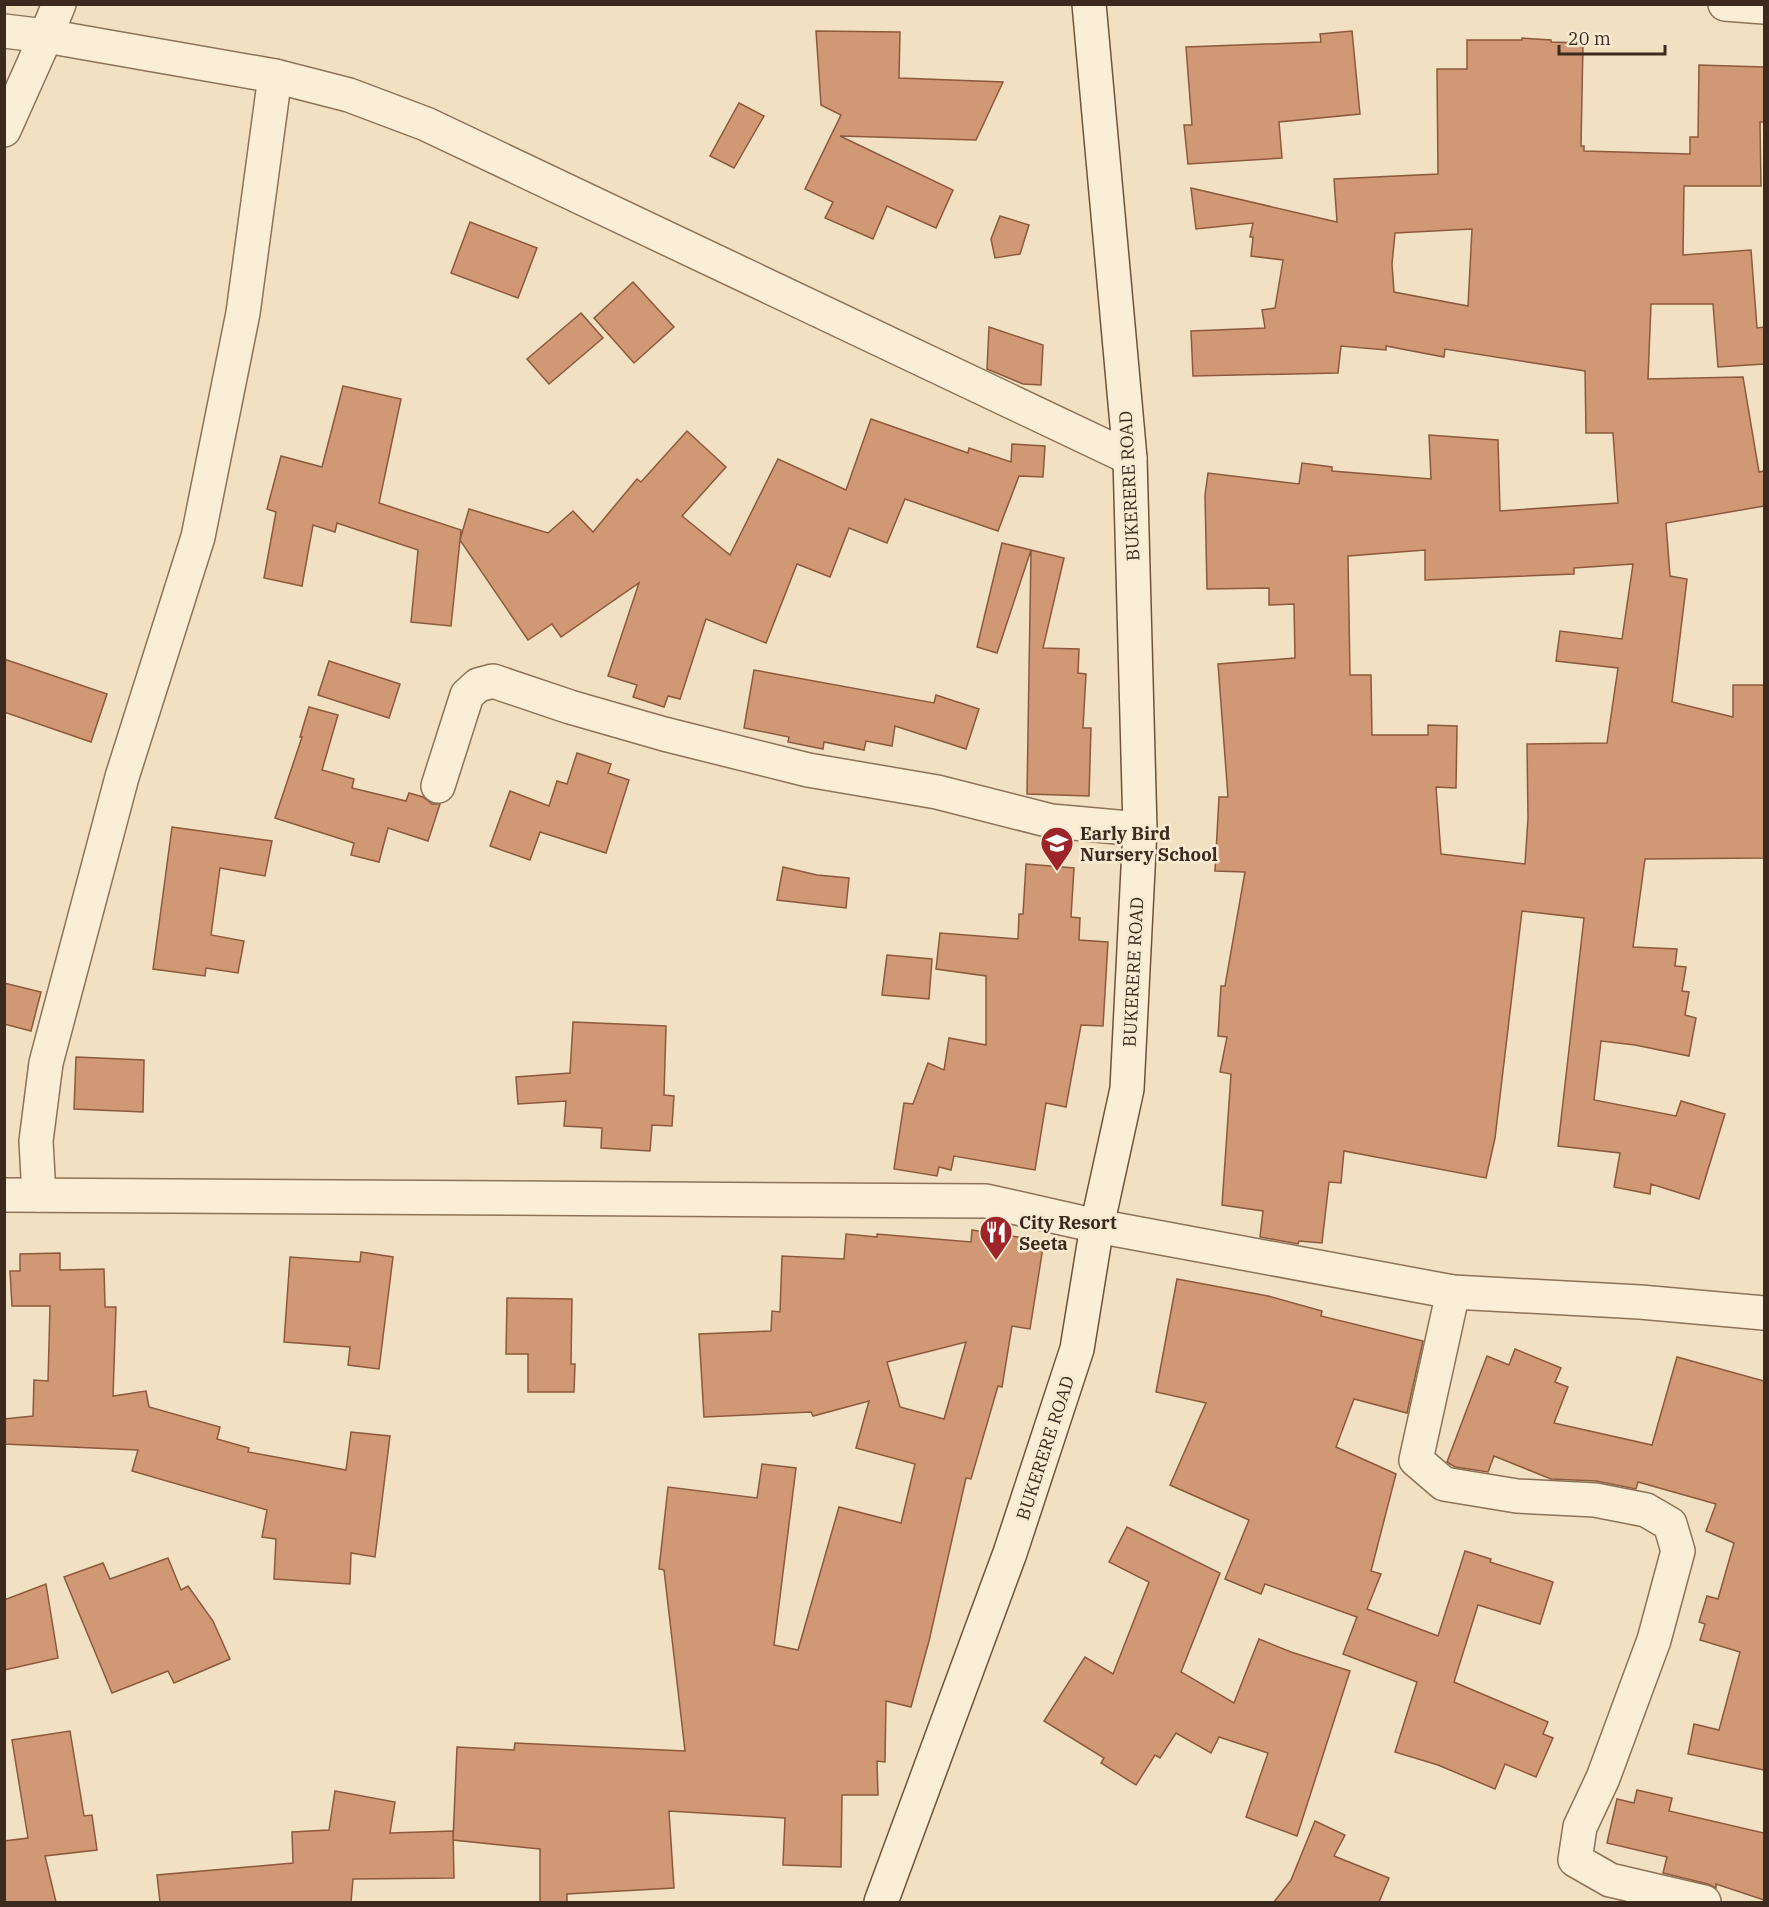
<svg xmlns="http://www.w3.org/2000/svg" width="1769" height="1907" font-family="'IBM Plex Serif',serif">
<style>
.building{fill:#d19876;stroke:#8d593c;stroke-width:1.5;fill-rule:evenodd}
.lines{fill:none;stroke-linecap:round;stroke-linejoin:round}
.minor-casing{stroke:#8c7258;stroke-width:36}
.tertiary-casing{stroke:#8c7258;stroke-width:36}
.secondary-casing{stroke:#6e533b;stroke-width:36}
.minor{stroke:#fbeed6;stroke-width:33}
.tertiary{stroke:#fbeed6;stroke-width:33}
.secondary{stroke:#fbeed6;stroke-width:33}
.labels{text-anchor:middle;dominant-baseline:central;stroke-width:5;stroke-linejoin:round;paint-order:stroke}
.street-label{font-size:18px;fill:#3b2a1d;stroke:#f8ebd2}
.poi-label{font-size:18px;font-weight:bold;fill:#3b2a1d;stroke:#f8ebd2;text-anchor:start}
</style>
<rect width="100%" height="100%" fill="#f1e1c2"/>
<!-- building -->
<g class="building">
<polygon points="816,31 900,32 899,78 1003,82 976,140 840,136 953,190 936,228 887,206 873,239 825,218 833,202 805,189 841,115 821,105"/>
<polygon points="1352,31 1360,114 1279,122 1282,158 1188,164 1184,125 1192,125 1186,47 1321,42 1320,34"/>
<path d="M1522 38 1551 40V42L1583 43 1581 146H1584V151L1690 154V137H1698L1699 65 1764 67V122H1760L1761 186H1684L1683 255 1751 250 1757 328 1764 327V364L1718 367 1713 304H1651L1648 379 1743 377 1759 472 1764 471V506L1666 523 1670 576 1687 579 1672 702 1733 717V685H1764V858L1645 859 1633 947 1677 949 1675 966 1686 967 1682 991 1689 992 1685 1015 1696 1018 1689 1056 1635 1045 1601 1041 1594 1100 1676 1116 1681 1101 1725 1114 1699 1199 1651 1184 1650 1194 1614 1187 1620 1153 1558 1146 1584 918 1522 911 1495 1138 1486 1178 1344 1151 1341 1183 1329 1182 1322 1243 1299 1241 1298 1244 1260 1237 1263 1211 1222 1205 1231 1074 1220 1072 1227 1037 1218 1036 1221 986H1225L1245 872 1215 871 1219 797H1228L1218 664 1295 658 1294 604 1269 605V588L1207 589 1205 495 1208 473 1299 484 1302 463 1332 467V471L1431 479 1429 435 1498 440 1500 511 1618 503 1613 433H1586L1585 371 1445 349 1444 357 1386 346V350L1341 346 1338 373 1193 376 1191 331 1265 328 1262 310 1275 308 1283 260 1251 256 1253 237H1250L1253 223 1196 229 1191 188 1337 222 1334 179 1438 174 1437 69H1467V40H1522ZM1472 229 1468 306 1394 292 1392 264 1395 233ZM1425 550V580L1574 574V568L1633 564 1622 639 1560 631 1556 661 1618 668 1607 743 1527 744 1528 818 1525 864 1441 854 1436 787 1456 788 1457 726 1428 725V735H1372L1371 675H1350L1348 556Z"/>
<polygon points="739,103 764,116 734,168 710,156"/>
<polygon points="1000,216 1029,225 1020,254 995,258 991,239"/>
<polygon points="470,222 537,248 518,298 451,273"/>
<polygon points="633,282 674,327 634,363 594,318"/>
<polygon points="581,313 603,338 549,384 527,359"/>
<polygon points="989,327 1043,345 1041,385 1023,384 987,369"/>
<polygon points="343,386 401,399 379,503 461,530 460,540 469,509 548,533 573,511 593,532 637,479 641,482 687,431 726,467 682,516 730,555 778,459 846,490 871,419 968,453 969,448 1011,462 1012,444 1045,446 1043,477 1019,476 998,531 905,499 887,543 849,528 830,577 797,564 766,643 706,619 680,699 668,696 664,707 633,697 637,685 608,676 639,583 561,637 552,624 528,640 460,540 451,626 411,622 418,550 337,523 335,532 313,525 302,586 264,578 276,512 267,509 281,456 322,467"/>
<polygon points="1002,543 1064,558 1043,648 1079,649 1078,673 1086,674 1083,728 1091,728 1089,796 1027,794 1031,550 997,653 977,647"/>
<polygon points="4,659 107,694 91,742 4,712"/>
<polygon points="329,661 400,684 389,718 318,695"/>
<polygon points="754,670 934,703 936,695 979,709 966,749 895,726 892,746 866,741 864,750 824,742 823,749 788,742 789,737 744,728"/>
<polygon points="309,707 338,715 322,770 354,779 352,788 406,801 409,793 423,797 432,804 440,804 428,841 388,828 379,862 351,855 354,843 275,818 302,737 300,737"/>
<polygon points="577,753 611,764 608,773 629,780 606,853 540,832 530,860 490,846 510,791 549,806 557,781 567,784"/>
<polygon points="172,827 272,841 265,876 220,868 211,935 244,941 238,973 206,968 205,976 153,969"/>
<polygon points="1026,864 1074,868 1071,917 1080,918 1079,940 1108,942 1103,1026 1081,1025 1066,1107 1046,1103 1035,1170 954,1156 951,1170 939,1167 937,1176 894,1169 904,1103 913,1104 928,1063 944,1070 949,1038 986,1045 986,976 936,969 940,933 1018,939 1019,914 1023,914"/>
<polygon points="783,867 817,875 849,878 846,908 777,900"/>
<polygon points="887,955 932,959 929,999 882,995"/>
<polygon points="4,983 41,992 31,1031 4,1024"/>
<polygon points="573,1022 666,1026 664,1095 674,1096 672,1126 652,1125 650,1151 601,1148 602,1128 564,1126 566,1101 518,1104 516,1077 570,1073"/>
<polygon points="76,1057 144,1060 143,1112 74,1109"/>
<path d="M972 1230 1044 1241 1030 1329 1012 1326 1002 1387 998 1386 971 1479 966 1478 929 1641 911 1707 886 1701 885 1762 877 1761 878 1795H842L841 1867 783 1865 785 1818 669 1811 674 1888 567 1894V1902H540V1849L453 1840 457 1747 514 1750 515 1743 685 1751 664 1570 659 1569 668 1487 757 1498 762 1464 796 1468 774 1645 798 1650 839 1507 901 1523 915 1464 856 1448 869 1401 813 1416 811 1412 704 1417 699 1334 771 1331 772 1311 780 1312 782 1256 844 1259 846 1234 877 1237V1234L971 1242ZM966 1342 944 1419 900 1407 887 1362Z"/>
<polygon points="361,1252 393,1257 379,1369 348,1365 350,1347 284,1342 290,1257 360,1262"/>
<polygon points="60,1253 60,1270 104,1269 105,1307 116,1307 113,1396 146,1391 149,1407 220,1427 217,1439 249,1448 248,1452 346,1470 351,1432 390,1436 375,1557 351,1553 350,1584 274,1579 276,1539 262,1537 267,1510 132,1471 138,1450 4,1444 4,1419 33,1416 34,1380 48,1381 50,1306 12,1306 10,1271 20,1271 20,1254"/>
<polygon points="1177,1279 1268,1296 1322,1311 1321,1316 1423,1341 1407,1413 1354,1399 1336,1447 1396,1474 1371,1571 1381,1574 1367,1609 1438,1636 1465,1551 1491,1559 1490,1562 1553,1582 1540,1624 1478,1605 1454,1682 1548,1722 1543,1734 1553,1738 1536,1777 1505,1764 1495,1789 1438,1765 1395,1752 1417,1682 1343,1654 1357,1617 1265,1584 1261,1594 1225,1579 1249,1520 1170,1485 1206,1403 1156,1392"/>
<polygon points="507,1298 572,1299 571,1364 575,1364 574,1392 528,1392 528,1354 506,1354"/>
<polygon points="1515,1349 1561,1368 1555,1382 1568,1387 1554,1423 1652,1445 1677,1357 1764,1381 1764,1770 1688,1754 1694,1724 1719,1730 1740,1652 1700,1640 1705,1624 1699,1622 1707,1596 1718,1599 1734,1543 1706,1531 1716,1504 1638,1482 1636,1489 1596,1481 1551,1479 1494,1456 1488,1472 1455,1467 1447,1462 1487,1356 1509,1365"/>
<polygon points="1127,1527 1220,1573 1181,1672 1234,1703 1259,1639 1291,1652 1350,1671 1297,1836 1246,1817 1268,1753 1219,1737 1211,1753 1176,1733 1160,1758 1155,1755 1136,1785 1101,1763 1104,1758 1044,1721 1085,1657 1113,1674 1149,1582 1109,1562"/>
<polygon points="168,1558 181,1590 188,1586 213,1621 230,1659 174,1683 168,1671 112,1693 64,1577 103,1563 110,1579"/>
<polygon points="46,1584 58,1658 4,1670 4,1600"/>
<polygon points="70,1731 84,1816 92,1815 97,1850 45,1856 56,1902 4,1902 4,1841 28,1838 12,1740"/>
<polygon points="1637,1790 1672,1798 1669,1811 1764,1833 1764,1900 1716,1884 1716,1888 1708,1884 1663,1873 1667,1857 1607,1843 1617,1799 1634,1803"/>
<polygon points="335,1791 395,1802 390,1833 453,1831 454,1878 353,1879 351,1902 160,1902 157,1875 293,1863 292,1832 329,1830"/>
<polygon points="1315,1821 1345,1835 1334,1856 1389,1878 1379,1902 1274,1902 1291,1880"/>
</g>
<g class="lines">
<defs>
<g id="minor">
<polyline points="1725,4 1764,7"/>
<polyline points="4,31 46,36 59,4"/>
<polyline points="4,130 46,36 275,76 349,95 426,124 1130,458"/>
<polyline points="438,786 467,695 478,685 493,681 570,707 664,734 808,770 937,792 1051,821 1140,829"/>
<polyline points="39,1195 36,1141 46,1063 122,777 198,537 243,313 275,76"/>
<polyline points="1097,1226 1453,1292 1640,1302 1764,1313"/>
<polyline points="1453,1292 1416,1460 1444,1484 1517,1496 1595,1500 1646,1510 1670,1524 1678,1551 1654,1640 1603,1778 1580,1827 1575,1860 1610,1880 1704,1902"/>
</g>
<polyline id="tertiary" points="4,1195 986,1201 1097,1226"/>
<polyline id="secondary" points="881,1902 1010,1553 1077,1349 1097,1226 1127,1089 1140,829 1130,458 1089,4"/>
</defs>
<!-- minor casing -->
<use href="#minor" class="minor-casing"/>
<!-- tertiary casing -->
<use href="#tertiary" class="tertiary-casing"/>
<!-- secondary casing -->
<use href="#secondary" class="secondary-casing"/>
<!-- minor -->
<use href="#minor" class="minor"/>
<!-- tertiary -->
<use href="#tertiary" class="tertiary"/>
<!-- secondary -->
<use href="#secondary" class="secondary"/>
</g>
<!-- icons -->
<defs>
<symbol id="school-pin" viewBox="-11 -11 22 30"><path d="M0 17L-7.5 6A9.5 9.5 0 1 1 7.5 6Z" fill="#9f242a" stroke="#f8ebd2"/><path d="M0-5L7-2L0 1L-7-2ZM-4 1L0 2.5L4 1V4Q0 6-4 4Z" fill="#fff"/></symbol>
<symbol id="restaurant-pin" viewBox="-11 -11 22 30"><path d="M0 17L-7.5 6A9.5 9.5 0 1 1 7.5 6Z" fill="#9f242a" stroke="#f8ebd2"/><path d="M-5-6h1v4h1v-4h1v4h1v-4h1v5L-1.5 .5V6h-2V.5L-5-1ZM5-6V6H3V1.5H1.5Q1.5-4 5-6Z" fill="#fff"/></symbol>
</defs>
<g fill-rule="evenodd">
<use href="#school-pin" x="1038" y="824" width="38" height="52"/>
<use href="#restaurant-pin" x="977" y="1213" width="38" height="52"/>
</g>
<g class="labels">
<!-- street labels -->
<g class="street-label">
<text transform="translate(1129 486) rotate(-93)">BUKERERE ROAD</text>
<text transform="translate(1133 972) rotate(-87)">BUKERERE ROAD</text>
<text transform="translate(1045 1448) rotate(-72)">BUKERERE ROAD</text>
</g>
<!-- poi labels -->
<g class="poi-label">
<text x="1080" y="833">Early Bird<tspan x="1080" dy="21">Nursery School</tspan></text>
<text x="1019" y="1222">City Resort<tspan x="1019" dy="21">Seeta</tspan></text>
</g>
</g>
<!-- border -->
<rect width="1769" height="1907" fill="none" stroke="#3b2a1d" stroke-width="12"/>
<!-- scale -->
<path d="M1559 45v9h106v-9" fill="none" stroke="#3b2a1d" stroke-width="3"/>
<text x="1568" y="45" font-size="18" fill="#3b2a1d" stroke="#f8ebd2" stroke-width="4.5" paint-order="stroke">20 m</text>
</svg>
